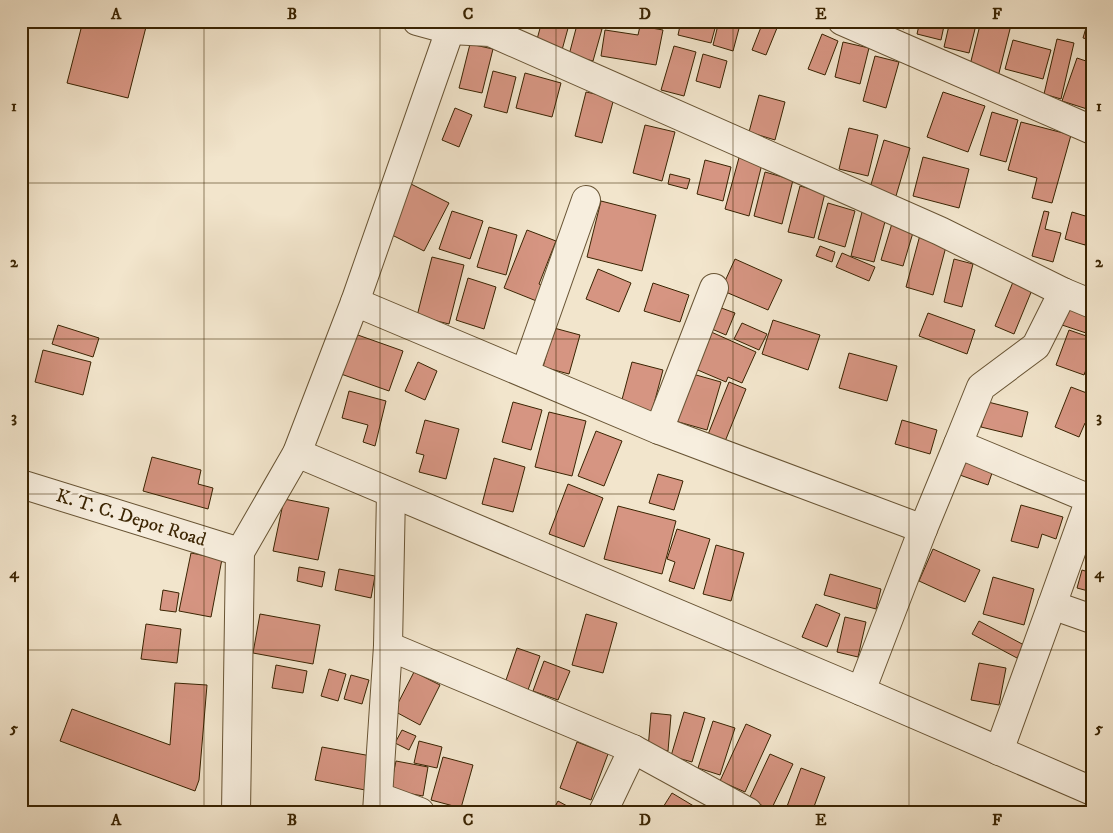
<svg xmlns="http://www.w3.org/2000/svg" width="1113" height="833" font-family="'IM FELL DW Pica',serif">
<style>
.building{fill:#d69582;stroke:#3a2402}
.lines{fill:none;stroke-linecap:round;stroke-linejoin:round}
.minor-casing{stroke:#685434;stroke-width:30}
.minor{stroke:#f7eede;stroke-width:28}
.grid{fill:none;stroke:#3a2402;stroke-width:1;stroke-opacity:0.55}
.labels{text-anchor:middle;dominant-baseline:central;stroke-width:5;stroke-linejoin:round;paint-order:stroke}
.street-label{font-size:19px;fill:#3a2402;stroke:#f7eede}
.neatline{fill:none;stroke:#3a2402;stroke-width:2}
.grid-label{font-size:16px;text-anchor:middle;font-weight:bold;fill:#3a2402}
</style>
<rect width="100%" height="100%" fill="#f2e5cc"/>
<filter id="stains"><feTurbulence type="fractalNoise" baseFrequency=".004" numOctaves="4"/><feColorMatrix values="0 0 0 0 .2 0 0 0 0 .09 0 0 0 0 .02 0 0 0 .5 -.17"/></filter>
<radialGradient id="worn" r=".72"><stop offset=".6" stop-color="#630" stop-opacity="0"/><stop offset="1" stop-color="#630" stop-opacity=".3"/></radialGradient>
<!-- building -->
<g class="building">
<polygon points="83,21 140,21 147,23 128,98 67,83"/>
<polygon points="542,21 570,21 562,50 536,43"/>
<polygon points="578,21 591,21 590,26 602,29 593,61 569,55"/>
<polygon points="651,21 674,21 673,27"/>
<polygon points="681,21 696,25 697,21 717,21 711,43 678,35"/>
<polygon points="719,21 741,21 733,51 713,45"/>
<polygon points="883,21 906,21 904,29 882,23"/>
<polygon points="920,21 945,21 941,40 917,34"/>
<polygon points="950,21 977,21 969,53 944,47"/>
<polygon points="981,21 1012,21 998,77 969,69"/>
<polygon points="1088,21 1092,21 1092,40 1083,38"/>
<polygon points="763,22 777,28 766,55 752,50"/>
<polygon points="640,26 663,30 656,65 601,56 605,30 638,35"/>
<polygon points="822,34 838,41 825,75 808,69"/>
<polygon points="1057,39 1074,43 1061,99 1044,94"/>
<polygon points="1013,40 1051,50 1043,79 1005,69"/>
<polygon points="843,42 869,48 860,84 835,77"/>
<polygon points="470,44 493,49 482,93 459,88"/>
<polygon points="674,46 696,52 684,96 661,90"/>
<polygon points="703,54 727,61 720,88 696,81"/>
<polygon points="875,56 899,62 886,108 863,101"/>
<polygon points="1077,58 1092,63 1092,95 1087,109 1062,101"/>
<polygon points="493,71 516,77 507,113 484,107"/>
<polygon points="525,73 561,83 552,117 516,108"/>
<polygon points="586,92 614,98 602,143 575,136"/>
<polygon points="943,92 985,106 968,152 927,137"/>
<polygon points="759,95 785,102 775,140 749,132"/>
<polygon points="455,108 472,115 459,147 442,140"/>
<polygon points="992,112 1018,120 1006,162 980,155"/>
<polygon points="1021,122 1071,135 1052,203 1032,198 1037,178 1008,170"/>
<polygon points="645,125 675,132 662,181 633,173"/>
<polygon points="849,128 878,135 868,176 839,169"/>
<polygon points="884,140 910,148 896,196 870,188"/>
<polygon points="740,154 763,160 749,216 725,209"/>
<polygon points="923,157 969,169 959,208 913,196"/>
<polygon points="705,160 731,167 723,201 697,194"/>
<polygon points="765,172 793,180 782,224 754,216"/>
<polygon points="670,174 690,179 687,189 668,184"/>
<polygon points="411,184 449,203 424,251 386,232"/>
<polygon points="800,186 825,193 814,238 788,232"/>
<polygon points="601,201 656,215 642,271 587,257"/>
<polygon points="828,203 855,211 845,247 818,239"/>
<polygon points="452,211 483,221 470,259 439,249"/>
<polygon points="1044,211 1049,212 1045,229 1061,233 1053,262 1032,256"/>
<polygon points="862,212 886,218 874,262 851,256"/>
<polygon points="1072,212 1092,218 1092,223 1085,245 1065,239"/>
<polygon points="893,220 915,226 903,266 881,260"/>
<polygon points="489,227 517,235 506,275 477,267"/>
<polygon points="527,230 556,241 539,284 545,287 539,302 504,288"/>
<polygon points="920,235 947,243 933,295 906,287"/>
<polygon points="820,246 835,252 832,262 816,256"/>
<polygon points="842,253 875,267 869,281 836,267"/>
<polygon points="432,257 464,265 449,324 417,316"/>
<polygon points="735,259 782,280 768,310 721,290"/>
<polygon points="954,259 973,264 962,307 944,302"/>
<polygon points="598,269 631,283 619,312 586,299"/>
<polygon points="468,278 496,287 484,329 456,320"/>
<polygon points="1013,282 1032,290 1014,334 995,326"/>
<polygon points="653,283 689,295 680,322 644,311"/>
<polygon points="1067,301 1092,310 1092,335 1059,324"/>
<polygon points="716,306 735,313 726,335 707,327"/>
<polygon points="928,313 975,330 967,354 919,336"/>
<polygon points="773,320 820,335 808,370 762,354"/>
<polygon points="742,323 767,334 759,350 734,339"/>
<polygon points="58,325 99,338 93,357 52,344"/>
<polygon points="554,328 580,335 569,374 543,367"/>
<polygon points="1069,330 1092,338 1092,354 1084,375 1056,365"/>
<polygon points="709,331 756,352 742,383 728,377 726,382 693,368"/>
<polygon points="355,334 403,351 389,391 341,374"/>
<polygon points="43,350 91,362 83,395 35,382"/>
<polygon points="849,353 897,366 887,401 839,388"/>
<polygon points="418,362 437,371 425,400 405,391"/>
<polygon points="632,362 663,370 651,415 620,407"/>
<polygon points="689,373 721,382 707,430 675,421"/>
<polygon points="729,382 746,389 722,449 705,442"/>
<polygon points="1071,387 1092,395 1092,426 1085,423 1079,437 1055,427"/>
<polygon points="349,391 386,401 375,446 363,442 368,425 342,418"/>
<polygon points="513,402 542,410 531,450 502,442"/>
<polygon points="988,402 1028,412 1022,437 981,427"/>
<polygon points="549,412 586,421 572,476 535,467"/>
<polygon points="425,420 459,429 446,479 419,472 424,455 416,453"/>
<polygon points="902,420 937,430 930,454 895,444"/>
<polygon points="596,431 622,441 604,486 578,476"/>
<polygon points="152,457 201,470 198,484 213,488 208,509 143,491"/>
<polygon points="494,458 525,467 513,512 482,504"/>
<polygon points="962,459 993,470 988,485 957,474"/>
<polygon points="658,474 683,481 674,510 649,503"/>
<polygon points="568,484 603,498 584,547 549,534"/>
<polygon points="284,499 329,508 318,560 273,551"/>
<polygon points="1021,505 1063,517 1056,539 1042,534 1038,548 1011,541"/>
<polygon points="618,506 676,521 662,574 604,559"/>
<polygon points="677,529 710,539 694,589 669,581 675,562 667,559"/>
<polygon points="716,545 744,553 731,601 703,594"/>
<polygon points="933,549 980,570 965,602 919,581"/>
<polygon points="191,553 222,559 211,617 179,611"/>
<polygon points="299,567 325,572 322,587 297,581"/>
<polygon points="339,569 375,576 371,598 335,590"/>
<polygon points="1082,570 1092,573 1092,592 1077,588"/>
<polygon points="830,574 881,589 876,609 824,595"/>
<polygon points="993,577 1034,589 1024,625 983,614"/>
<polygon points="163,590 179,593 176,612 160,610"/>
<polygon points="816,604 840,614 827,647 802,637"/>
<polygon points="260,614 320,625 313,664 253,653"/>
<polygon points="586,614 617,623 603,673 572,665"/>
<polygon points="845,617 866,622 858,657 837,652"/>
<polygon points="979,621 1024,645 1017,658 972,634"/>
<polygon points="146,624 181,629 177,663 141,659"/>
<polygon points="517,648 540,656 528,690 505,683"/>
<polygon points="544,661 570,671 558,700 533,691"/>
<polygon points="979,663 1006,668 999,705 971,700"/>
<polygon points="276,665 307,671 303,693 272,688"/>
<polygon points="329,669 346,674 338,701 321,696"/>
<polygon points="414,672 440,685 420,725 394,711"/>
<polygon points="351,675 369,680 362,704 344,699"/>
<polygon points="175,683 207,685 199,780 195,791 60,741 72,709 170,745"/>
<polygon points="684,712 705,718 692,762 671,756"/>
<polygon points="651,713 671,715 668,751 648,749"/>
<polygon points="713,721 735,728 720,775 698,768"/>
<polygon points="746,724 771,735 745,792 720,781"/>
<polygon points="402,730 416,736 409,750 395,743"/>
<polygon points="419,741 442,747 437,768 414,763"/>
<polygon points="577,742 608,754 591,800 560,788"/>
<polygon points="322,747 371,756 365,790 315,780"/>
<polygon points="770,754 793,764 771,810 749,799"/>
<polygon points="443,757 473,765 461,808 431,800"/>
<polygon points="396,761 428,767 423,796 390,790"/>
<polygon points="801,768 825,777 812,812 785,812"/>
<polygon points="672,793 697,808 695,812 660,812"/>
<polygon points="558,801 578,812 552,812"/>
</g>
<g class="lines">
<defs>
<g id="minor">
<polyline points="417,21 450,30 490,32 940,231 1063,292 1092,304"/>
<polyline points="842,21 1092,130"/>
<polyline points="355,302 659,430 923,529"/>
<polyline points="525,373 586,200"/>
<polyline points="659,430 714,288"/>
<polyline points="958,444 981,387 1036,346 1063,292"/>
<polyline points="297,453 861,691 1092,791"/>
<polyline points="21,484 240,552"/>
<polyline points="388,646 633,749 748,812"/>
<polyline points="861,691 923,529 958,444 1090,499 1052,605 1092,619"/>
<polyline points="999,751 1052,605"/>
<polyline points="379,797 420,812"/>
<polyline points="236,812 240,552 297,453 355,302 450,30"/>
<polyline points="377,812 388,646 391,493"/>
<polyline points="603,812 633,749"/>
</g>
</defs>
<!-- minor casing -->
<use href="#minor" class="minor-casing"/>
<!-- minor -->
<use href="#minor" class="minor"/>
</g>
<!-- grid -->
<path class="grid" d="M204 21V812M380 21V812M556 21V812M733 21V812M909 21V812M21 183H1092M21 339H1092M21 494H1092M21 650H1092"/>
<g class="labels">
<!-- street labels -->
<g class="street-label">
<text transform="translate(131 518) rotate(17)">K. T. C. Depot Road</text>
</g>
</g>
<!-- margin -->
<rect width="1113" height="833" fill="none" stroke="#f2e5cc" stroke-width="55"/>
<rect x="28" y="28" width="1058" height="778" class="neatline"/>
<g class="grid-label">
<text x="116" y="19">A</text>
<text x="292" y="19">B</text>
<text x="468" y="19">C</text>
<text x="645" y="19">D</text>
<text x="821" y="19">E</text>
<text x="997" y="19">F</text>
<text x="14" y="111">1</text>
<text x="1099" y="111">1</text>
<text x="14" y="267">2</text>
<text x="1099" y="267">2</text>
<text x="14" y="422">3</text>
<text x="1099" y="422">3</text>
<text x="14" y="578">4</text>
<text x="1099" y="578">4</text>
<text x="14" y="733">5</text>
<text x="1099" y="733">5</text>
<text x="116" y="825">A</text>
<text x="292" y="825">B</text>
<text x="468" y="825">C</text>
<text x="645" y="825">D</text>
<text x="821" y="825">E</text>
<text x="997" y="825">F</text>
</g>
<rect width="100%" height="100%" filter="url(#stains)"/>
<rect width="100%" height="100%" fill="url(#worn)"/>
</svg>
